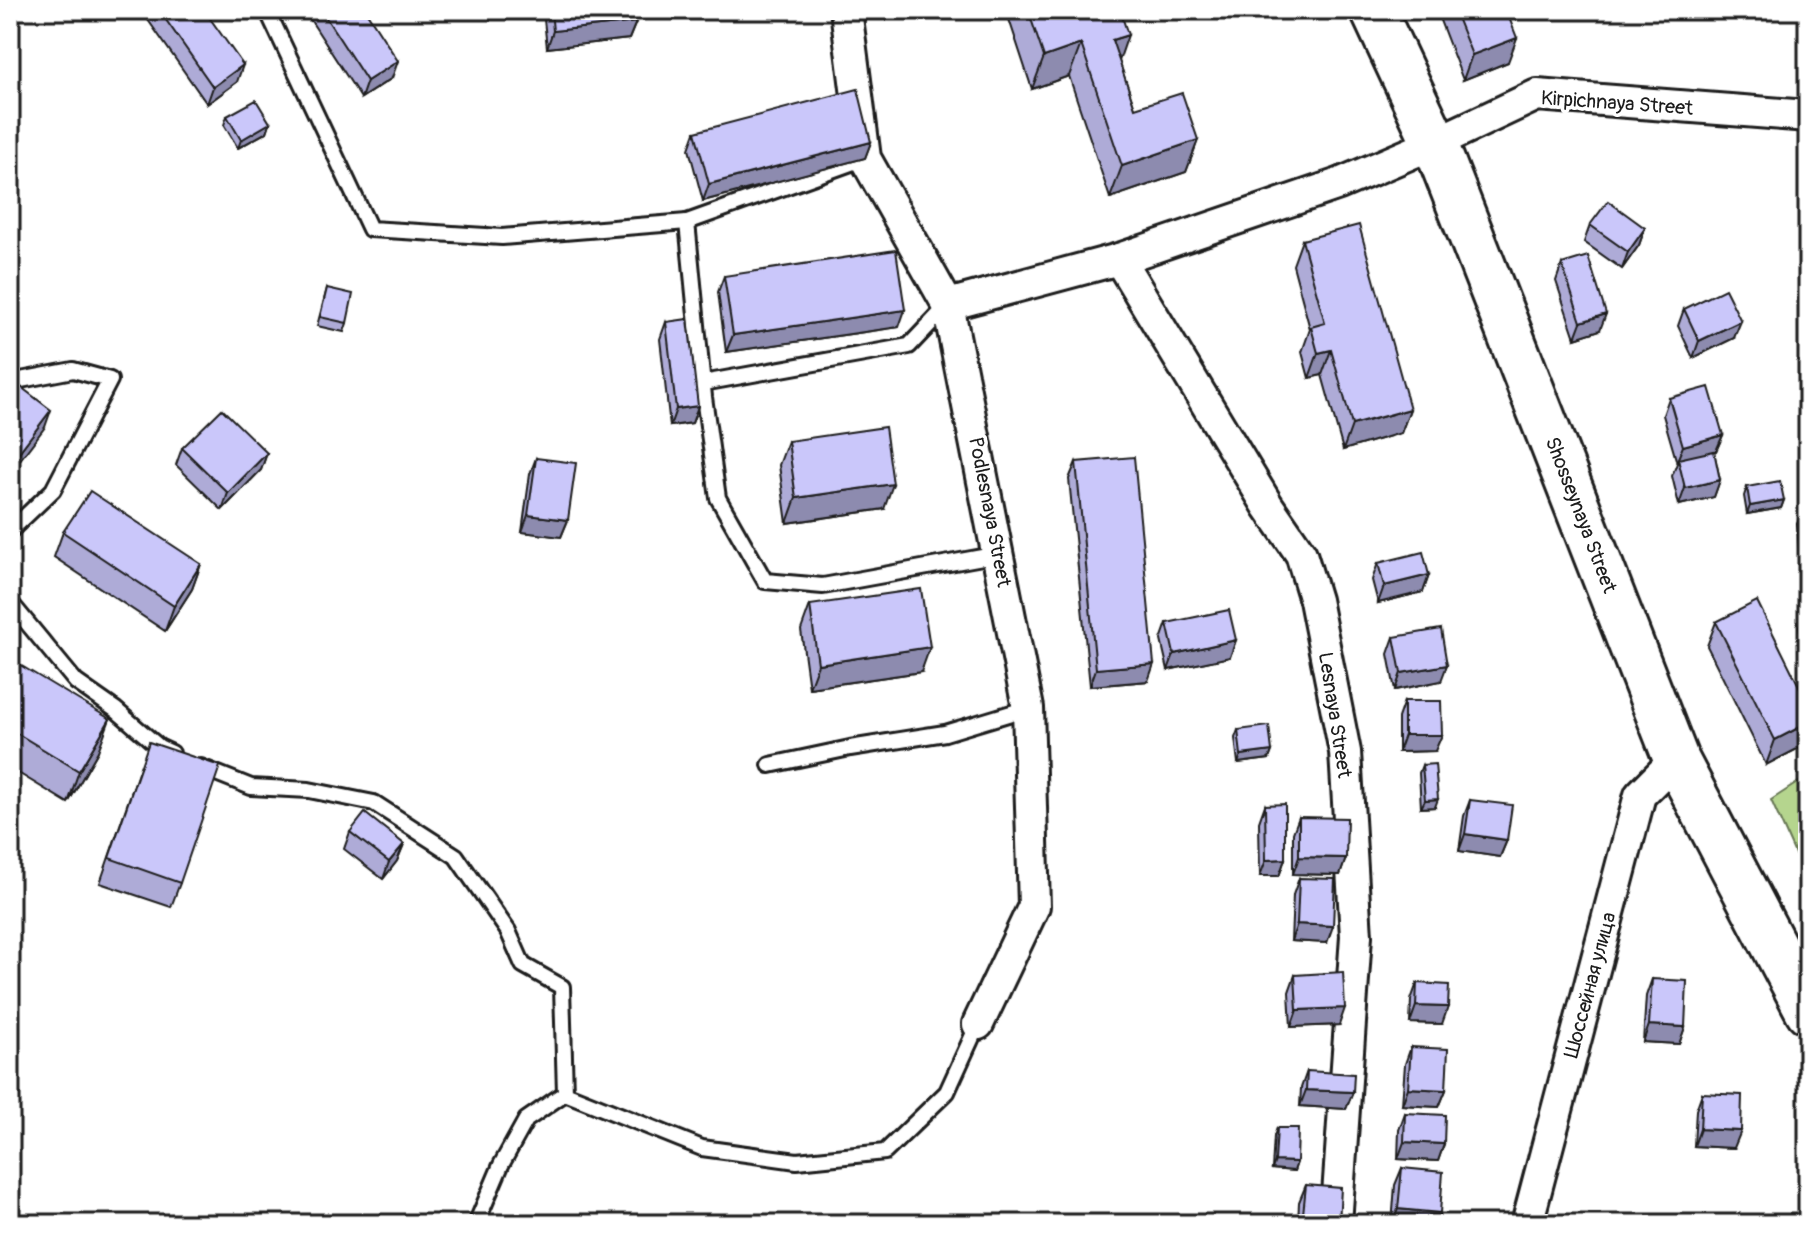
<svg xmlns="http://www.w3.org/2000/svg" width="1818" height="1234" font-family="Pangolin,sans-serif">
<style>
.green{fill:#b5d58e;stroke:#687855;stroke-width:2}
.lines{fill:none;stroke-linecap:round;stroke-linejoin:round}
.service-casing{stroke:#1c1c1c;stroke-width:20}
.minor-casing{stroke:#1c1c1c;stroke-width:36}
.primary-casing{stroke:#1c1c1c;stroke-width:50}
.service{stroke:#fff;stroke-width:14}
.minor{stroke:#fff;stroke-width:30}
.primary{stroke:#fff;stroke-width:44}
.wall{fill:#aeabd7;stroke:#1c1c1c;stroke-width:2}
.shaded-wall{fill:#8d8baf;stroke:#1c1c1c;stroke-width:2}
.building{fill:#cac7fa;stroke:#1c1c1c;stroke-width:2}
.labels{text-anchor:middle;dominant-baseline:central;stroke-width:7;stroke-linejoin:round;paint-order:stroke}
.street-label{font-size:20px;fill:#1c1c1c;stroke:#fff}
</style>
<rect width="100%" height="100%" fill="#fff"/>
<filter id="ink" filterUnits="userSpaceOnUse"><feTurbulence type="fractalNoise" baseFrequency=".0125" numOctaves="2"/><feDisplacementMap in="SourceGraphic" scale="16" xChannelSelector="R" yChannelSelector="G"/><feConvolveMatrix kernelMatrix="1 2 1 2 8 2 1 2 1" color-interpolation-filters="sRGB"/></filter>
<g filter="url(#ink)">
<!-- green -->
<polygon class="green" points="1808,776 1808,883 1771,800"/>
<g class="lines">
<defs>
<g id="service">
<polyline points="267,10 370,229 502,237 687,222"/>
<polyline points="865,158 687,222 704,397 718,498 765,581 823,586 999,554"/>
<polyline points="10,382 73,370 110,380 53,490 10,531"/>
<polyline points="703,383 909,346 947,306"/>
<polyline points="10,602 76,682 116,710 159,747 172,753"/>
<polyline points="770,765 850,748 945,733 1028,708"/>
<polyline points="201,767 251,787 309,790 374,803 456,856 508,931 523,965 562,987 565,1093 702,1148 797,1161 885,1152 947,1092 978,1024"/>
<polyline points="476,1224 501,1165 526,1120 565,1093"/>
</g>
<g id="minor">
<polyline points="846,10 865,158 948,305 1028,708 1034,906 978,1024"/>
<polyline points="1119,259 1268,506 1301,554 1315,600 1345,752 1356,936 1336,1224"/>
<polyline points="948,305 1119,259 1339,184 1435,143 1537,95 1808,116"/>
<polyline points="1527,1224 1640,795 1676,759"/>
</g>
<polyline id="primary" points="1373,10 1435,143 1676,759 1808,1011"/>
</defs>
<!-- service casing -->
<use href="#service" class="service-casing"/>
<!-- minor casing -->
<use href="#minor" class="minor-casing"/>
<!-- primary casing -->
<use href="#primary" class="primary-casing"/>
<!-- service -->
<use href="#service" class="service"/>
<!-- minor -->
<use href="#minor" class="minor"/>
<!-- primary -->
<use href="#primary" class="primary"/>
</g>
<!-- wall -->
<g class="wall">
<polygon points="141,10 204,10 237,82 207,104"/>
<polygon points="304,10 365,10 392,78 361,98"/>
<polygon points="543,10 634,10 636,22 629,39 547,48"/>
<polygon points="1006,10 1120,10 1119,61 1135,108 1198,140 1186,172 1110,198 1069,76 1032,89"/>
<polygon points="1436,10 1506,10 1508,62 1463,80"/>
<polygon points="227,116 270,123 267,132 238,148 224,125"/>
<polygon points="695,132 871,142 865,158 703,201 689,149"/>
<polygon points="1590,225 1645,228 1639,245 1622,269 1584,242"/>
<polygon points="1302,240 1410,409 1401,433 1343,450 1322,375 1309,378 1302,352 1310,329 1293,265"/>
<polygon points="1562,264 1600,330 1575,338 1556,281"/>
<polygon points="724,276 899,327 726,352 718,292"/>
<polygon points="327,288 347,323 344,332 317,326"/>
<polygon points="1684,309 1734,338 1693,358 1678,326"/>
<polygon points="666,322 698,406 692,423 670,426 660,339"/>
<polygon points="1669,398 1723,435 1716,451 1714,452 1720,480 1714,497 1679,505 1672,476 1677,463 1663,415"/>
<polygon points="788,441 884,509 787,523 779,465"/>
<polygon points="182,448 267,453 261,470 222,510 176,465"/>
<polygon points="536,458 568,520 561,537 522,532 530,474"/>
<polygon points="1076,462 1148,681 1090,686 1069,479"/>
<polygon points="1747,487 1784,500 1781,508 1747,514 1744,496"/>
<polygon points="1808,507 1808,597 1803,597 1797,524 1804,508"/>
<polygon points="63,532 201,564 192,589 165,631 54,557"/>
<polygon points="1378,563 1429,575 1423,592 1378,603 1372,580"/>
<polygon points="810,605 921,672 809,688 801,630"/>
<polygon points="1808,609 1808,679 1807,679 1799,626 1805,610"/>
<polygon points="1716,622 1808,704 1808,740 1807,744 1766,765 1707,646"/>
<polygon points="1167,623 1236,640 1230,657 1168,670 1161,640"/>
<polygon points="1394,637 1441,681 1395,690 1388,654"/>
<polygon points="10,659 98,751 68,803 10,768"/>
<polygon points="1404,701 1435,751 1398,752 1398,718"/>
<polygon points="1238,730 1272,751 1269,759 1238,763 1235,738"/>
<polygon points="1422,765 1435,807 1421,808 1419,773"/>
<polygon points="140,767 180,883 171,907 100,883"/>
<polygon points="1470,800 1507,840 1500,857 1459,851 1464,816"/>
<polygon points="1265,805 1285,859 1279,876 1260,876 1259,822"/>
<polygon points="1299,817 1346,858 1340,875 1293,874 1293,833"/>
<polygon points="350,832 404,844 397,861 383,879 344,849"/>
<polygon points="1299,878 1327,943 1291,941 1293,895"/>
<polygon points="1295,975 1339,1025 1291,1027 1289,992"/>
<polygon points="1652,979 1685,1027 1679,1044 1643,1042 1646,996"/>
<polygon points="1417,983 1442,1024 1410,1023 1411,1000"/>
<polygon points="1411,1047 1446,1090 1439,1107 1402,1105 1405,1064"/>
<polygon points="1307,1071 1353,1092 1346,1109 1300,1106 1301,1088"/>
<polygon points="1702,1093 1734,1148 1694,1146 1696,1110"/>
<polygon points="1405,1113 1444,1144 1438,1161 1398,1159 1399,1130"/>
<polygon points="1277,1128 1297,1162 1294,1171 1272,1169 1274,1136"/>
<polygon points="1402,1168 1440,1213 1436,1224 1392,1224 1395,1185"/>
<polygon points="1306,1185 1339,1224 1298,1224 1299,1202"/>
</g>
<!-- shaded-wall -->
<g class="shaded-wall">
<polygon points="636,22 629,39 547,48 553,31"/>
<polygon points="1128,35 1117,67 1112,40"/>
<polygon points="1517,38 1508,62 1463,80 1472,55"/>
<polygon points="1081,44 1069,76 1032,89 1044,57"/>
<polygon points="398,61 392,78 361,98 367,81"/>
<polygon points="243,65 237,82 207,104 213,87"/>
<polygon points="270,123 267,132 238,148 241,140"/>
<polygon points="1198,140 1186,172 1110,198 1122,166"/>
<polygon points="871,142 865,158 703,201 709,184"/>
<polygon points="1645,228 1639,245 1622,269 1628,252"/>
<polygon points="905,310 899,327 726,352 733,335"/>
<polygon points="1606,314 1600,330 1575,338 1581,322"/>
<polygon points="1741,321 1734,338 1693,358 1699,341"/>
<polygon points="1331,350 1322,375 1309,378 1318,353"/>
<polygon points="698,406 692,423 670,426 676,409"/>
<polygon points="1410,409 1401,433 1343,450 1352,425"/>
<polygon points="51,410 45,427 10,473 10,464"/>
<polygon points="1723,435 1716,451 1679,462 1678,459 1676,463 1683,446"/>
<polygon points="267,453 261,470 222,510 228,493"/>
<polygon points="1720,480 1714,497 1679,505 1685,488"/>
<polygon points="893,484 884,509 787,523 796,498"/>
<polygon points="1784,500 1781,508 1747,514 1750,506"/>
<polygon points="528,515 568,520 561,537 522,532"/>
<polygon points="201,564 192,589 165,631 174,606"/>
<polygon points="1429,575 1423,592 1378,603 1384,586"/>
<polygon points="1808,585 1808,597 1803,597"/>
<polygon points="1236,640 1230,657 1168,670 1174,654"/>
<polygon points="930,647 921,672 809,688 818,664"/>
<polygon points="1154,664 1148,681 1090,686 1096,669"/>
<polygon points="1447,665 1441,681 1395,690 1401,673"/>
<polygon points="110,719 98,751 68,803 79,771"/>
<polygon points="1808,723 1808,740 1807,744 1766,765 1775,740"/>
<polygon points="1404,735 1442,735 1435,751 1398,752"/>
<polygon points="1272,751 1269,759 1238,763 1241,755"/>
<polygon points="1438,799 1435,807 1421,808 1425,800"/>
<polygon points="1465,834 1507,840 1500,857 1459,851"/>
<polygon points="404,844 397,861 383,879 389,862"/>
<polygon points="1299,857 1346,858 1340,875 1293,874"/>
<polygon points="1285,859 1279,876 1260,876 1266,860"/>
<polygon points="1297,924 1333,926 1327,943 1291,941"/>
<polygon points="1416,1006 1448,1007 1442,1024 1410,1023"/>
<polygon points="1345,1008 1339,1025 1291,1027 1297,1010"/>
<polygon points="1649,1025 1685,1027 1679,1044 1643,1042"/>
<polygon points="1408,1088 1446,1090 1439,1107 1402,1105"/>
<polygon points="1306,1090 1353,1092 1346,1109 1300,1106"/>
<polygon points="1700,1129 1741,1131 1734,1148 1694,1146"/>
<polygon points="1404,1142 1444,1144 1438,1161 1398,1159"/>
<polygon points="1275,1161 1297,1162 1294,1171 1272,1169"/>
<polygon points="1398,1209 1440,1213 1436,1224 1393,1224"/>
</g>
<!-- building -->
<g class="building">
<polygon points="159,10 204,10 243,65 213,87"/>
<polygon points="321,10 365,10 398,61 367,81"/>
<polygon points="551,10 634,10 636,22 553,31"/>
<polygon points="1028,10 1120,10 1128,35 1112,40 1135,108 1182,93 1198,140 1122,166 1081,44 1044,57"/>
<polygon points="1454,10 1506,10 1517,38 1472,55"/>
<polygon points="858,89 871,142 709,184 695,132"/>
<polygon points="256,100 270,123 241,140 227,116"/>
<polygon points="1608,201 1645,228 1628,252 1590,225"/>
<polygon points="1359,225 1410,409 1352,425 1331,350 1318,353 1311,327 1325,323 1302,240"/>
<polygon points="896,250 905,310 733,335 724,276"/>
<polygon points="1588,256 1606,314 1581,322 1562,264"/>
<polygon points="327,288 353,294 347,323 320,317"/>
<polygon points="1725,289 1741,321 1699,341 1684,309"/>
<polygon points="688,319 698,406 676,409 666,322"/>
<polygon points="17,384 51,410 10,464 10,393"/>
<polygon points="1709,387 1723,435 1683,446 1669,398"/>
<polygon points="222,409 267,453 228,493 182,448"/>
<polygon points="885,427 893,484 796,498 788,441"/>
<polygon points="1714,451 1720,480 1685,488 1678,459"/>
<polygon points="1134,457 1154,664 1096,669 1076,462"/>
<polygon points="536,458 576,463 568,520 528,515"/>
<polygon points="1780,481 1784,500 1750,506 1747,487"/>
<polygon points="90,491 201,564 174,606 63,532"/>
<polygon points="1808,507 1808,561 1804,508"/>
<polygon points="1423,552 1429,575 1384,586 1378,563"/>
<polygon points="921,589 930,647 818,664 810,605"/>
<polygon points="1757,601 1808,704 1808,723 1775,740 1716,622"/>
<polygon points="1808,609 1808,628 1805,610"/>
<polygon points="1229,610 1236,640 1174,654 1167,623"/>
<polygon points="1441,629 1447,665 1401,673 1394,637"/>
<polygon points="10,659 110,719 79,771 10,729"/>
<polygon points="1404,701 1441,701 1442,735 1404,735"/>
<polygon points="1269,726 1272,751 1241,755 1238,730"/>
<polygon points="149,742 220,766 180,883 109,858"/>
<polygon points="1435,764 1438,799 1425,800 1422,765"/>
<polygon points="1470,800 1512,805 1507,840 1465,834"/>
<polygon points="1285,804 1285,859 1266,860 1265,805"/>
<polygon points="365,813 404,844 389,862 350,832"/>
<polygon points="1299,817 1347,818 1346,858 1299,857"/>
<polygon points="1299,878 1335,879 1333,926 1297,924"/>
<polygon points="1343,972 1345,1008 1297,1010 1295,975"/>
<polygon points="1652,979 1687,981 1685,1027 1649,1025"/>
<polygon points="1417,983 1449,985 1448,1007 1416,1006"/>
<polygon points="1411,1047 1448,1049 1446,1090 1408,1088"/>
<polygon points="1307,1071 1354,1074 1353,1092 1306,1090"/>
<polygon points="1702,1093 1742,1095 1741,1131 1700,1129"/>
<polygon points="1405,1113 1445,1115 1444,1144 1404,1142"/>
<polygon points="1277,1128 1298,1128 1297,1162 1275,1161"/>
<polygon points="1402,1168 1443,1172 1440,1213 1398,1209"/>
<polygon points="1306,1185 1341,1188 1339,1224 1302,1224"/>
</g>
</g>
<g class="labels">
<!-- street labels -->
<g class="street-label">
<text transform="translate(1617 103) rotate(4)">Kirpichnaya Street</text>
<text transform="translate(990 512) rotate(79)">Podlesnaya Street</text>
<text transform="translate(1581 515) rotate(69)">Shosseynaya Street</text>
<text transform="translate(1335 715) rotate(81)">Lesnaya Street</text>
<text transform="translate(1590 985) rotate(-75)">Шоссейная улица</text>
</g>
</g>
<!-- margin -->
<rect width="1818" height="1234" fill="none" stroke="#fff" stroke-width="40"/>
<rect x="20" y="20" width="1778" height="1194" fill="none" stroke="#1c1c1c" stroke-width="3" filter="url(#ink)"/>
</svg>
